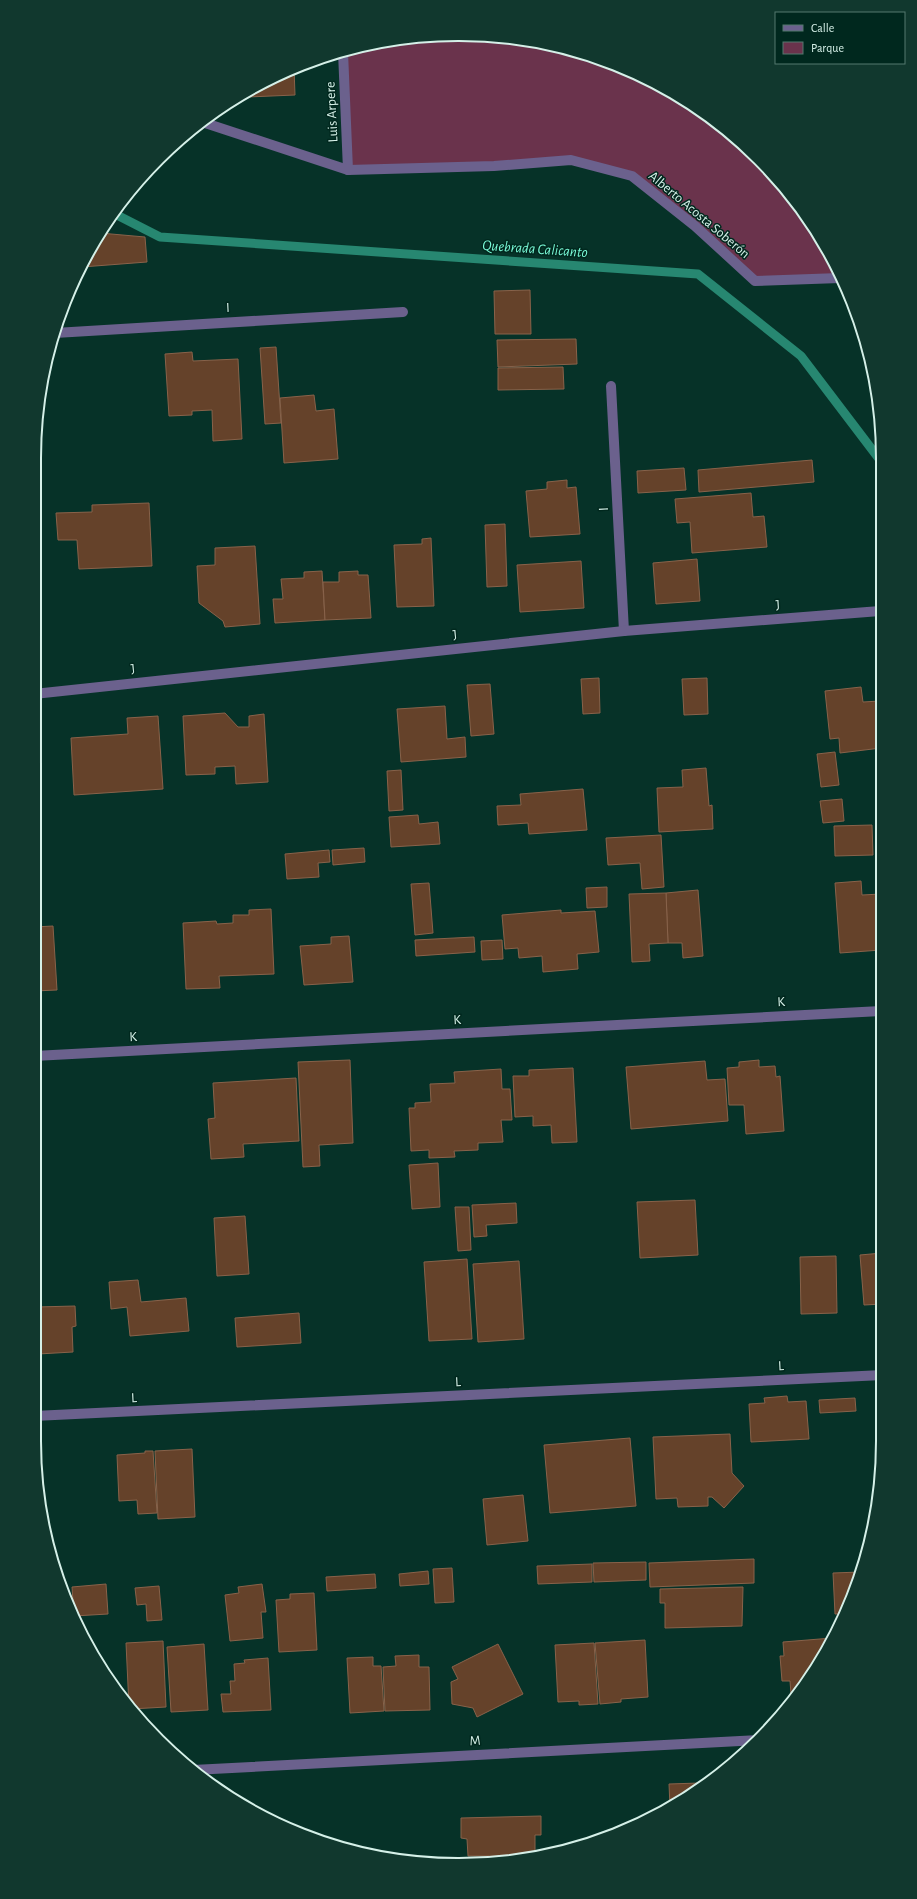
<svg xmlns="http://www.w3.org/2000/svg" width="917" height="1899" font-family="'Alegreya Sans',sans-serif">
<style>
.green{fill:#6a334c}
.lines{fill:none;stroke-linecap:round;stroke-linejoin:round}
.stream{stroke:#278771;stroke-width:9}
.building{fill:#65422a;stroke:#88624a}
.street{stroke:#6b618d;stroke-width:10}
.labels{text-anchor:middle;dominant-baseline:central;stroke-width:3;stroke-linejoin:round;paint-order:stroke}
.street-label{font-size:14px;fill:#d5f0e8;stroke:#00281e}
.water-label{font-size:15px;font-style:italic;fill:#7afad8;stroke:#00281e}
.rim{fill:none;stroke:#d5f0e8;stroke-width:2}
</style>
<rect width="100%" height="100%" fill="#063228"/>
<!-- green -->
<polygon class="green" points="459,34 542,42 621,66 717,122 795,200 840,278 755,281 632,176 571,160 348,170 343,52 376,42"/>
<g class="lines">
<!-- stream -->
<polyline class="stream" points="113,213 160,237 698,274 801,356 880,460"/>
</g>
<!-- building -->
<g class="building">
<polygon points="294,68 295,95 248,97 248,92"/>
<polygon points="100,233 145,237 147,262 82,267"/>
<polygon points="530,290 531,334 495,334 494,291"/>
<polygon points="576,339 577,364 498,367 497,340"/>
<polygon points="276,347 281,423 265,424 260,348"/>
<polygon points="192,352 193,361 238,359 242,439 213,441 212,410 192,411 192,415 169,416 165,354"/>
<polygon points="563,367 564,389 498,390 498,368"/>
<polygon points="314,395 316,411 334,409 338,459 284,463 280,398"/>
<polygon points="812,460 814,482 699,492 698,470"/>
<polygon points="684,468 686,490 638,493 637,471"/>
<polygon points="567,480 567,488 576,487 580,534 530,537 526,491 547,489 547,482"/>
<polygon points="751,493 753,517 764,516 767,547 692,553 690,522 677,523 675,499"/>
<polygon points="149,503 152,566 79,569 77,540 58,540 56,513 92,512 92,505"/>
<polygon points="505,524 507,586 487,587 485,525"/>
<polygon points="431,538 434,606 397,607 394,545 422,544 422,539"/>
<polygon points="255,546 260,624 225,627 223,621 199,603 197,566 215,565 215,548"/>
<polygon points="697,559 700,601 656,604 653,563"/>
<polygon points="581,561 584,608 520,612 517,565"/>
<polygon points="322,571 325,620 275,623 273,599 283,599 281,579 304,578 304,572"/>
<polygon points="358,571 358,575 368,575 371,618 325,620 323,582 339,582 339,572"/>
<polygon points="599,678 600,713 583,714 581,679"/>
<polygon points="707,678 708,714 684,715 682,679"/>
<polygon points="490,684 494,734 471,736 467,685"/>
<polygon points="861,687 863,702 880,701 881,748 840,753 839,738 830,739 825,691"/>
<polygon points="445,706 447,739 465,737 466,757 401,762 397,709"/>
<polygon points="225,713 238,727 249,727 249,716 264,714 268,782 236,784 235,766 215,767 215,774 186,775 183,716"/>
<polygon points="158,716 163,789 74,795 71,738 128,734 127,718"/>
<polygon points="835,752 839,785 821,787 817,754"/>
<polygon points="706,768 709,806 712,805 713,829 659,832 657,788 683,787 682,770"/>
<polygon points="401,770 403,810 389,811 387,771"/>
<polygon points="583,789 587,830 529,834 528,823 498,825 497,806 521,805 520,794"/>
<polygon points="842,799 844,821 823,823 820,801"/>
<polygon points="418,815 419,824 438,822 440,844 391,847 389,817"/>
<polygon points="872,825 873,855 835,856 834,826"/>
<polygon points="661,835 664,887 642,889 640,863 608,865 606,838"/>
<polygon points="364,848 365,862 333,865 332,850"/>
<polygon points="329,850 330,862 318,863 319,877 287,879 285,854"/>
<polygon points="861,881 862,895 881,894 881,950 840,953 835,883"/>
<polygon points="429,883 433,933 415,935 411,884"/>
<polygon points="607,887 607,907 587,908 586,888"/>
<polygon points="698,890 703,956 683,958 682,943 668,943 666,893"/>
<polygon points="666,893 668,943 649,944 650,961 632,962 629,894"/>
<polygon points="271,909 274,974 219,976 220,988 186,989 183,923 216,921 217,924 233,923 233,915 249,915 249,910"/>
<polygon points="561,910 561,913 595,911 599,952 577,954 578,969 543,972 542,956 519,958 518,948 505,949 502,915"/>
<polygon points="53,926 57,990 34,991 34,927"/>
<polygon points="349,936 353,982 304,985 300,946 331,944 331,937"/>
<polygon points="474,937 475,952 416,956 415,940"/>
<polygon points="502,940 503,959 482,960 481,941"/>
<polygon points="350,1060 353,1143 319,1145 320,1166 303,1167 298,1062"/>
<polygon points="759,1060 759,1067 775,1066 776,1077 780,1076 784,1131 746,1134 744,1105 729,1105 727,1068 739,1067 739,1062"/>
<polygon points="705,1061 707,1080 725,1079 728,1121 631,1129 626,1067"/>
<polygon points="573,1068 577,1142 552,1143 551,1125 533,1126 533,1116 515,1117 513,1076 529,1076 529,1070"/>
<polygon points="501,1069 502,1089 510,1089 512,1120 501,1120 503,1142 478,1143 478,1150 454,1151 455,1157 429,1158 429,1150 411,1151 409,1108 415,1108 415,1103 431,1102 430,1084 455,1083 454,1072"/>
<polygon points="296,1078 299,1141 243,1144 244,1157 211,1159 208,1119 215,1118 213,1083"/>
<polygon points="438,1163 440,1207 412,1209 409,1165"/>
<polygon points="695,1200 698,1255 640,1258 637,1202"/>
<polygon points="516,1203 517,1223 486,1225 487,1236 474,1237 472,1205"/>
<polygon points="455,1207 469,1207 471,1250 458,1251"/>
<polygon points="245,1216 249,1274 217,1276 214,1218"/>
<polygon points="882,1253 883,1304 864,1305 860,1255"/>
<polygon points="836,1256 837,1313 801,1314 800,1257"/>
<polygon points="467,1259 472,1339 429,1341 424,1262"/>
<polygon points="519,1261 524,1339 478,1342 473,1264"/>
<polygon points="138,1280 141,1302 186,1298 189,1331 130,1336 127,1307 111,1309 109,1282"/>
<polygon points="75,1306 76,1326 72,1327 73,1352 38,1354 36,1307"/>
<polygon points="36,1307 38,1354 34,1354 34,1308"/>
<polygon points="299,1313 301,1343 237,1347 235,1318"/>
<polygon points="787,1396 788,1402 806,1401 809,1439 751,1442 749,1404 765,1403 764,1398"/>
<polygon points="855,1398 856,1411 820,1413 819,1400"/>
<polygon points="730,1434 732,1473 744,1486 724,1508 712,1497 708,1497 708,1506 678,1507 677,1498 656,1499 653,1437"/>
<polygon points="630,1438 636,1506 550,1513 544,1445"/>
<polygon points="192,1449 195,1517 158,1519 155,1451"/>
<polygon points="145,1451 153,1451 157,1513 138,1514 137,1500 119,1501 117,1455 145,1453"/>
<polygon points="523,1495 528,1541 487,1545 483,1499"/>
<polygon points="754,1559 754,1583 650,1587 649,1563"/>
<polygon points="646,1562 646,1580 594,1582 593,1563"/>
<polygon points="592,1564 592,1582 538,1584 537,1566"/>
<polygon points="452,1568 454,1602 435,1603 433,1569"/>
<polygon points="428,1571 429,1584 400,1586 399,1574"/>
<polygon points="860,1572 851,1603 845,1614 835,1614 833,1573"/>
<polygon points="375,1574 376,1588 327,1591 326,1577"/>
<polygon points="106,1584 108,1614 74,1616 72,1587"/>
<polygon points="262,1584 266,1612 261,1612 263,1638 230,1641 225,1595 239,1593 238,1587"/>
<polygon points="159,1586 162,1620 147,1621 146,1604 137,1605 135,1588"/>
<polygon points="743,1587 742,1626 665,1628 665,1603 660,1603 660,1589"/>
<polygon points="314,1593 317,1650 279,1652 276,1600 290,1599 290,1594"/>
<polygon points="832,1638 812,1676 797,1694 791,1694 790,1681 782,1681 780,1656 784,1656 783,1642"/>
<polygon points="645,1640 648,1697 621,1699 621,1702 600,1704 595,1643"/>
<polygon points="163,1641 166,1707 131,1709 129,1707 126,1643"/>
<polygon points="594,1643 598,1704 579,1705 579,1701 558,1702 555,1645"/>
<polygon points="204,1644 208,1710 171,1712 167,1647"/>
<polygon points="498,1644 523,1694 477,1717 473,1708 452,1704 451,1682 458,1679 452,1667"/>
<polygon points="419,1655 419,1667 429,1667 430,1710 385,1711 383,1667 396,1666 395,1656"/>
<polygon points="373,1657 373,1666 381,1666 384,1711 350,1713 347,1658"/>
<polygon points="268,1658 271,1710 223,1712 221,1694 231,1694 230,1681 235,1681 234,1664 245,1663 244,1660"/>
<polygon points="699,1783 699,1788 670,1807 669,1784"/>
<polygon points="541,1816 541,1835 535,1835 535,1854 516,1855 516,1861 514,1861 490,1862 489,1856 468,1856 467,1839 461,1838 461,1818"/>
</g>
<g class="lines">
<!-- street -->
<g class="street">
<polyline points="343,52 348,170"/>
<polyline points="202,122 348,170 494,166 571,160 632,176 695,226 755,281 840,278"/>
<polyline points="55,333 403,312"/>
<polyline points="611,386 624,631"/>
<polyline points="34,694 624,631 880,611"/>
<polyline points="34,1056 881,1011"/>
<polyline points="34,1416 883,1375"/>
<polyline points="193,1770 759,1740"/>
</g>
</g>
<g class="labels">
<!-- street labels -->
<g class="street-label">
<text transform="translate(332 112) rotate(-93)">Luis Arpere</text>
<text transform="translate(699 215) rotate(40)">Alberto Acosta Soberón</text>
<text transform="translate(228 308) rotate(-3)">I</text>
<text transform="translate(604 509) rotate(-93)">I</text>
<text transform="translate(778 605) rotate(-4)">J</text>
<text transform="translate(455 635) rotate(-6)">J</text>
<text transform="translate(133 669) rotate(-6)">J</text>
<text transform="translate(781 1002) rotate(-3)">K</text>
<text transform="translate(457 1020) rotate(-3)">K</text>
<text transform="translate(133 1037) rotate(-3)">K</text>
<text transform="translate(781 1366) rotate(-3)">L</text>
<text transform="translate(458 1382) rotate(-3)">L</text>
<text transform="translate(134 1398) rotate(-3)">L</text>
<text transform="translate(475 1741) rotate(-3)">M</text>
</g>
<!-- water labels -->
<g class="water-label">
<text transform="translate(535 249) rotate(4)">Quebrada Calicanto</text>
</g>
</g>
<!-- crop -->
<path d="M0 0H917V1899H0ZM458 41H459A417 417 0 0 1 876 458V1441A417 417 0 0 1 459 1858H458A417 417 0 0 1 41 1441V458A417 417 0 0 1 458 41Z" fill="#11382e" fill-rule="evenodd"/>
<path class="rim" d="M458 41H459A417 417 0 0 1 876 458V1441A417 417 0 0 1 459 1858H458A417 417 0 0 1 41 1441V458A417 417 0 0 1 458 41Z"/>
<!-- legend -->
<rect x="775" y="12" width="130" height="52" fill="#00281e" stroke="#55786f"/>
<rect x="783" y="25" width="20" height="6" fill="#6b618d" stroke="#55786f"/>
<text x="811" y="32" font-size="12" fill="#d5f0e8">Calle</text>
<rect x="783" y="42" width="20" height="12" fill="#6a334c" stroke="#55786f"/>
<text x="811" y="52" font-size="12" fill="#d5f0e8">Parque</text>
</svg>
